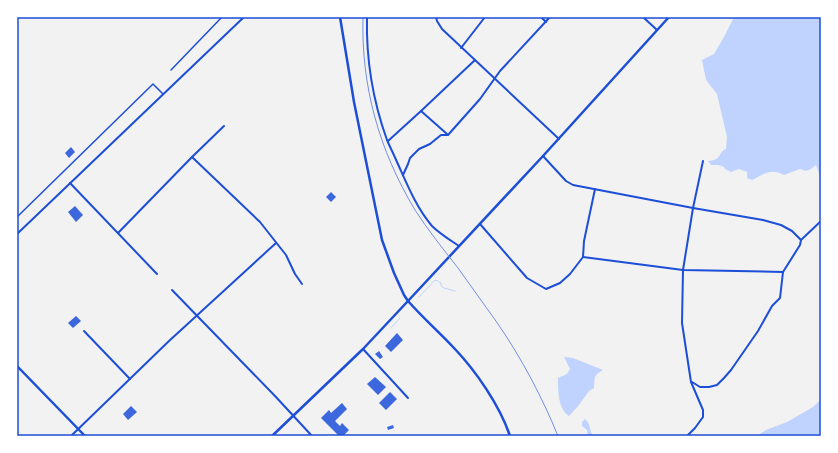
<svg xmlns="http://www.w3.org/2000/svg" width="838" height="453" font-family="'Open Sans',sans-serif">
<style>
.water{fill:#bfd3fe}
.lines{fill:none;stroke-linecap:round;stroke-linejoin:round}
.stream{stroke:#bfd3fe;stroke-width:1}
.building{fill:#3d67dc}
.pedestrian{stroke:#1d4ed8;stroke-width:1.5}
.minor{stroke:#1d4ed8;stroke-width:2}
.tertiary{stroke:#1d4ed8;stroke-width:2.5}
.secondary{stroke:#1d4ed8;stroke-width:2.5}
.rail{stroke:#7290e2;stroke-width:1}
.neatline{fill:none;stroke:#1d4ed8;stroke-width:1.5}
</style>
<rect width="100%" height="100%" fill="#f2f2f2"/>
<!-- water -->
<g class="water">
<path d="M734 17H821V179L816 165 811 169 806 171 800 169 784 175C771 168 764 174 752 180L747 178V172L739 169 731 172 725 169 724 167 718 165H711L708 161C723 160 717 153 726 149L727 137 717 94 706 80 702 60 714 54 724 37Z"/>
<path d="M564 357 573 358 603 370C593 376 595 377 594 388L589 391 579 405 569 416C558 409 558 391 558 378L567 374 570 369Z"/>
<polygon points="821,399 821,436 757,436 766,430 787,422 813,407"/>
<path d="M585 419C591 424 589 430 593 436H588L587 430 582 426V422Z"/>
</g>
<g class="lines">
<!-- stream -->
<g class="stream">
<polyline points="439,282 441,283 441,286 444,288 455,291"/>
<polyline points="419,297 435,280 438,281"/>
<polyline points="391,328 400,318"/>
</g>
</g>
<!-- building -->
<g class="building">
<polygon points="71,147 75,152 69,158 65,153"/>
<polygon points="331,192 336,197 331,202 326,197"/>
<polygon points="75,206 83,215 76,222 68,212"/>
<polygon points="76,316 81,321 73,328 68,323"/>
<polygon points="397,333 403,340 391,352 385,346"/>
<polygon points="379,351 383,357 380,359 375,354"/>
<polygon points="375,377 386,387 378,395 367,384"/>
<polygon points="390,392 397,399 386,410 379,403"/>
<polygon points="342,403 347,409 335,421 340,426 342,423 349,430 343,436 339,436 321,418 329,410 331,413"/>
<polygon points="131,406 137,412 128,420 123,414"/>
<polygon points="393,425 394,428 388,430 387,427"/>
</g>
<g class="lines">
<!-- pedestrian -->
<g class="pedestrian">
<polyline points="171,70 222,17"/>
<polyline points="17,217 153,84 163,94"/>
</g>
<!-- minor -->
<g class="minor">
<path d="M367 17C366 58 373 101 387 140 390 147 394 155 397 162 407 184 416 207 432 226 440 234 450 240 459 246"/>
<polyline points="436,17 437,21 442,29 559,139"/>
<polyline points="541,17 546,22"/>
<polyline points="643,17 657,30"/>
<polyline points="461,48 485,17"/>
<polyline points="421,111 447,134"/>
<polyline points="388,141 421,111 475,60"/>
<polyline points="543,156 566,181 573,185 693,208 763,220 781,225 792,231 801,240"/>
<polyline points="192,157 260,222 286,255 295,274 302,284"/>
<polyline points="403,175 408,164 410,158 419,149 430,144 441,135 448,135 480,99 500,71 550,17"/>
<polyline points="70,183 157,274"/>
<polyline points="480,224 527,278 546,289 560,283 570,274 583,257 584,241 595,189"/>
<polyline points="118,233 192,157 224,126"/>
<polyline points="17,234 244,17"/>
<polyline points="583,257 683,270 783,272"/>
<polyline points="172,290 275,396 312,436"/>
<polyline points="84,331 130,379"/>
<polyline points="363,349 408,398"/>
<polyline points="692,382 700,387 709,387 717,385 724,378 731,370 758,331 772,306 780,298 783,272 800,245 801,240 821,221"/>
<polyline points="71,436 169,341 276,243"/>
<polyline points="687,436 695,428 703,417 703,410 691,382 682,323 683,270 693,208 703,161"/>
</g>
<!-- tertiary -->
<g class="tertiary">
<polyline points="17,366 85,436"/>
<path d="M272 436 363 349 408 301C423 318 439 332 454 348 476 371 500 406 510 436"/>
</g>
<!-- secondary -->
<polyline class="secondary" points="340,17 354,102 382,240 394,273 404,295 408,301 543,156 669,17"/>
<!-- rail -->
<path class="rail" d="M363 17C361 86 379 150 415 210 428 230 443 249 458 268 471 287 485 305 498 324 522 359 542 397 558 436"/>
</g>
<!-- border -->
<rect width="838" height="453" fill="none" stroke="#ffffff" stroke-width="36"/>
<rect x="18" y="18" width="802" height="417" class="neatline"/>
</svg>
